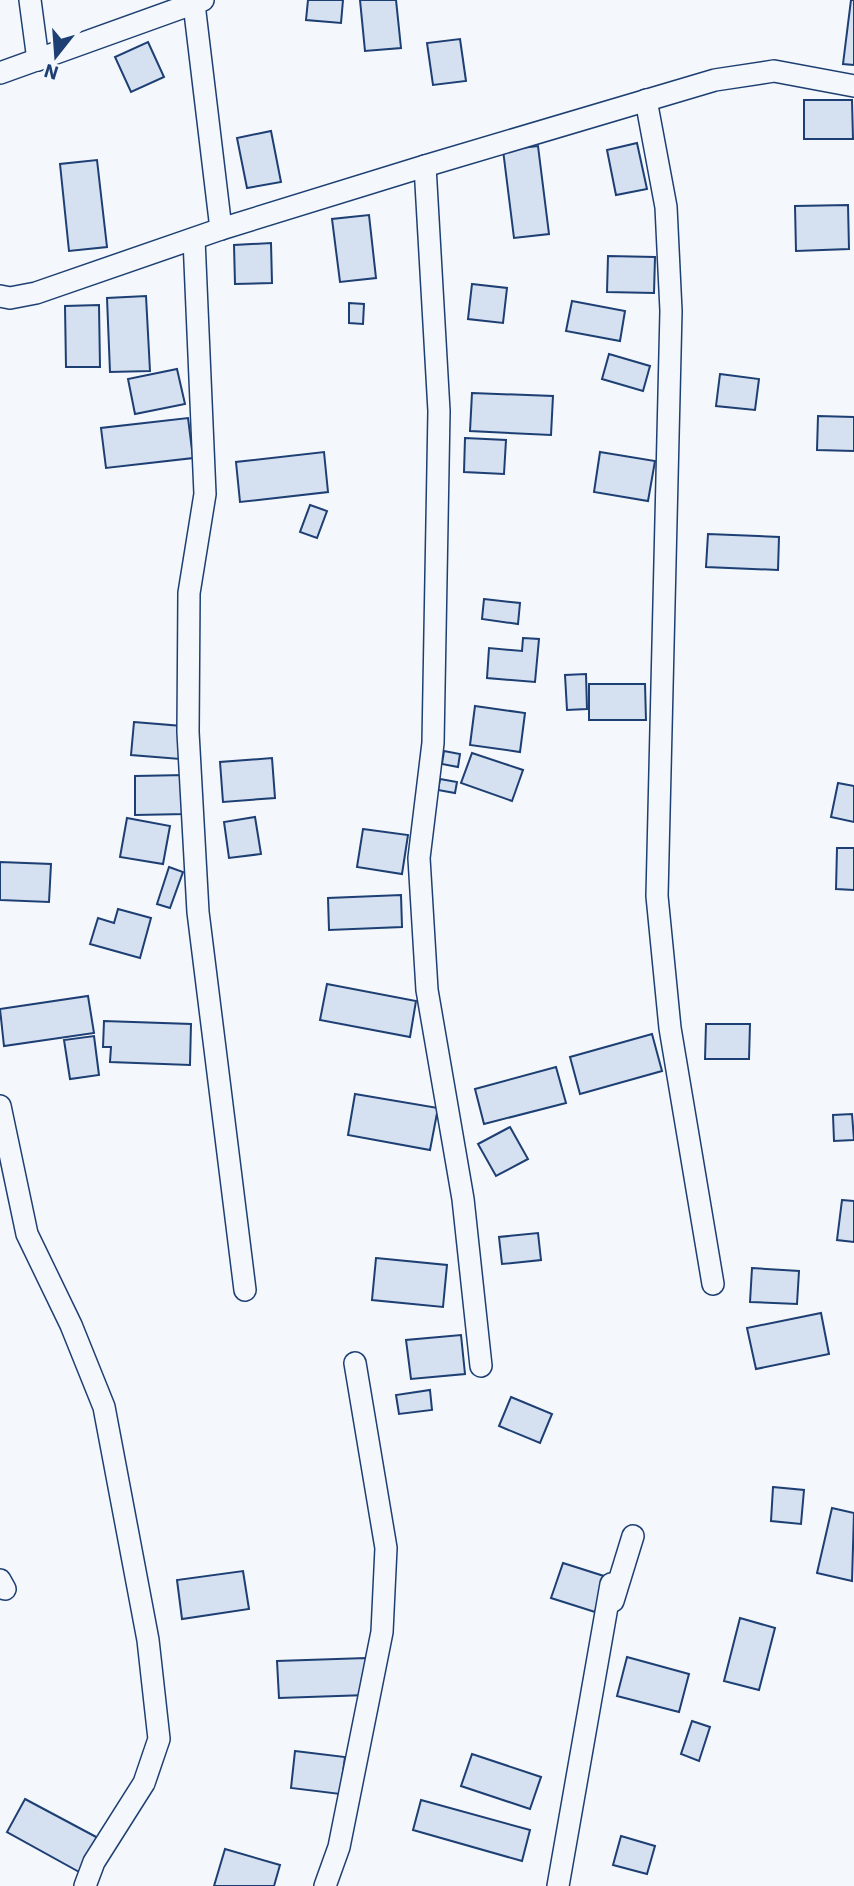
<svg xmlns="http://www.w3.org/2000/svg" width="854" height="1886" font-family="'IBM Plex Sans',sans-serif">
<style>
.building{fill:#d5e0f0;stroke:#1d3f73;stroke-width:2}
.lines{fill:none;stroke-linecap:round;stroke-linejoin:round}
.street-casing{stroke:#1d3f73;stroke-width:24}
.street{stroke:#f4f7fb;stroke-width:21}
</style>
<rect width="100%" height="100%" fill="#f4f7fb"/>
<!-- building -->
<g class="building">
<polygon points="308,0 343,0 341,23 306,20"/>
<polygon points="360,0 396,0 401,48 365,51"/>
<polygon points="851,0 854,0 854,65 843,64"/>
<polygon points="460,39 466,81 433,85 427,43"/>
<polygon points="148,42 164,77 131,92 115,57"/>
<polygon points="804,100 852,100 853,139 804,139"/>
<polygon points="271,131 281,182 247,188 237,138"/>
<polygon points="637,143 647,189 616,195 607,150"/>
<polygon points="538,146 549,234 514,238 503,150"/>
<polygon points="97,160 107,247 69,251 60,164"/>
<polygon points="848,205 849,249 796,251 795,206"/>
<polygon points="369,215 376,278 340,282 332,219"/>
<polygon points="271,243 272,283 235,284 234,245"/>
<polygon points="608,256 655,257 654,293 607,292"/>
<polygon points="472,284 507,288 503,323 468,319"/>
<polygon points="146,296 150,371 110,372 107,298"/>
<polygon points="572,301 625,311 620,341 566,331"/>
<polygon points="349,303 364,304 363,324 349,323"/>
<polygon points="99,305 100,367 66,367 65,306"/>
<polygon points="609,354 650,366 643,391 602,379"/>
<polygon points="177,369 185,404 135,414 128,379"/>
<polygon points="720,374 759,379 755,410 716,406"/>
<polygon points="472,393 553,396 551,435 470,431"/>
<polygon points="818,416 854,417 854,451 817,450"/>
<polygon points="188,418 193,458 106,468 101,428"/>
<polygon points="465,438 506,440 504,474 464,472"/>
<polygon points="324,452 328,492 240,502 236,462"/>
<polygon points="600,452 655,461 648,501 594,492"/>
<polygon points="310,505 327,511 317,538 300,532"/>
<polygon points="708,534 779,537 778,570 706,567"/>
<polygon points="484,599 520,603 518,624 482,619"/>
<polygon points="523,638 539,639 535,682 487,678 489,648 522,651"/>
<polygon points="586,674 587,709 567,710 565,675"/>
<polygon points="589,684 645,684 646,720 589,720"/>
<polygon points="475,706 525,713 520,752 470,745"/>
<polygon points="134,722 182,726 180,759 131,755"/>
<polygon points="444,751 460,754 458,767 442,764"/>
<polygon points="472,753 523,770 512,801 461,783"/>
<polygon points="272,758 275,798 223,802 220,762"/>
<polygon points="185,775 186,814 135,815 135,776"/>
<polygon points="440,779 457,782 455,793 438,790"/>
<polygon points="838,783 854,786 854,822 831,817"/>
<polygon points="255,817 261,854 229,858 224,822"/>
<polygon points="127,818 170,826 163,864 120,857"/>
<polygon points="363,829 408,835 402,874 357,867"/>
<polygon points="837,848 854,848 854,890 836,889"/>
<polygon points="0,862 51,864 49,902 0,900"/>
<polygon points="169,867 183,872 170,908 157,904"/>
<polygon points="401,895 402,927 329,930 328,898"/>
<polygon points="118,909 151,918 140,958 90,944 98,918 114,923"/>
<polygon points="327,984 416,1001 410,1037 320,1020"/>
<polygon points="88,996 94,1033 4,1046 0,1009"/>
<polygon points="104,1021 191,1024 190,1065 110,1062 111,1047 103,1047"/>
<polygon points="706,1024 750,1024 749,1059 705,1059"/>
<polygon points="652,1034 662,1071 580,1094 570,1057"/>
<polygon points="94,1036 99,1075 70,1079 64,1040"/>
<polygon points="556,1067 566,1103 484,1124 475,1089"/>
<polygon points="355,1094 438,1108 430,1150 348,1135"/>
<polygon points="852,1114 854,1140 834,1141 833,1115"/>
<polygon points="510,1127 528,1159 496,1176 478,1144"/>
<polygon points="842,1200 854,1201 854,1242 837,1240"/>
<polygon points="538,1233 541,1260 502,1264 499,1237"/>
<polygon points="376,1258 447,1265 443,1307 372,1300"/>
<polygon points="752,1268 799,1271 797,1304 750,1302"/>
<polygon points="821,1313 829,1354 756,1369 747,1328"/>
<polygon points="461,1335 465,1374 411,1379 406,1340"/>
<polygon points="430,1390 432,1410 399,1414 396,1395"/>
<polygon points="511,1397 552,1414 540,1443 499,1426"/>
<polygon points="773,1487 804,1490 801,1524 771,1521"/>
<polygon points="832,1508 854,1513 852,1581 817,1573"/>
<polygon points="563,1563 607,1577 595,1612 551,1598"/>
<polygon points="243,1571 249,1609 182,1619 177,1580"/>
<polygon points="740,1618 775,1628 759,1690 724,1681"/>
<polygon points="627,1657 689,1674 679,1712 617,1696"/>
<polygon points="366,1658 367,1695 279,1698 277,1661"/>
<polygon points="692,1721 710,1727 699,1761 681,1754"/>
<polygon points="295,1751 345,1757 340,1794 291,1788"/>
<polygon points="472,1754 541,1777 530,1809 461,1786"/>
<polygon points="25,1799 100,1839 81,1873 7,1832"/>
<polygon points="421,1800 530,1830 522,1861 413,1830"/>
<polygon points="621,1836 655,1846 647,1874 613,1865"/>
<polygon points="225,1849 280,1865 274,1886 214,1886"/>
</g>
<g class="lines">
<defs>
<g id="street">
<polyline points="30,0 38,60"/>
<polyline points="194,4 221,229"/>
<polyline points="0,73 203,0"/>
<polyline points="646,100 666,207 671,311 657,896 670,1028 713,1284"/>
<polyline points="425,166 439,411 433,743 419,858 427,990 463,1199 481,1366"/>
<polyline points="194,239 205,494 189,593 188,732 198,912 245,1290"/>
<polyline points="0,296 10,298 36,293 221,229 425,166 715,80 774,71 854,86"/>
<polyline points="0,1106 27,1234 71,1325 104,1407 148,1640 159,1739 144,1783 94,1862 85,1886"/>
<polyline points="0,1580 5,1589"/>
<polyline points="613,1601 633,1536"/>
<polyline points="325,1886 339,1847 382,1632 386,1548 355,1363"/>
<polyline points="558,1886 611,1584"/>
</g>
</defs>
<!-- street casing -->
<use href="#street" class="street-casing"/>
<!-- street -->
<use href="#street" class="street"/>
</g>
<!-- north arrow -->
<g transform="translate(56 56) rotate(197)" stroke="#f4f7fb" stroke-width="5" paint-order="stroke">
<path d="M0-5L12 26L0 18L-12 26Z" fill="#1d3f73"/>
<text y="-10" font-size="19" font-weight="bold" text-anchor="middle" fill="#1d3f73">N</text>
</g>
</svg>
